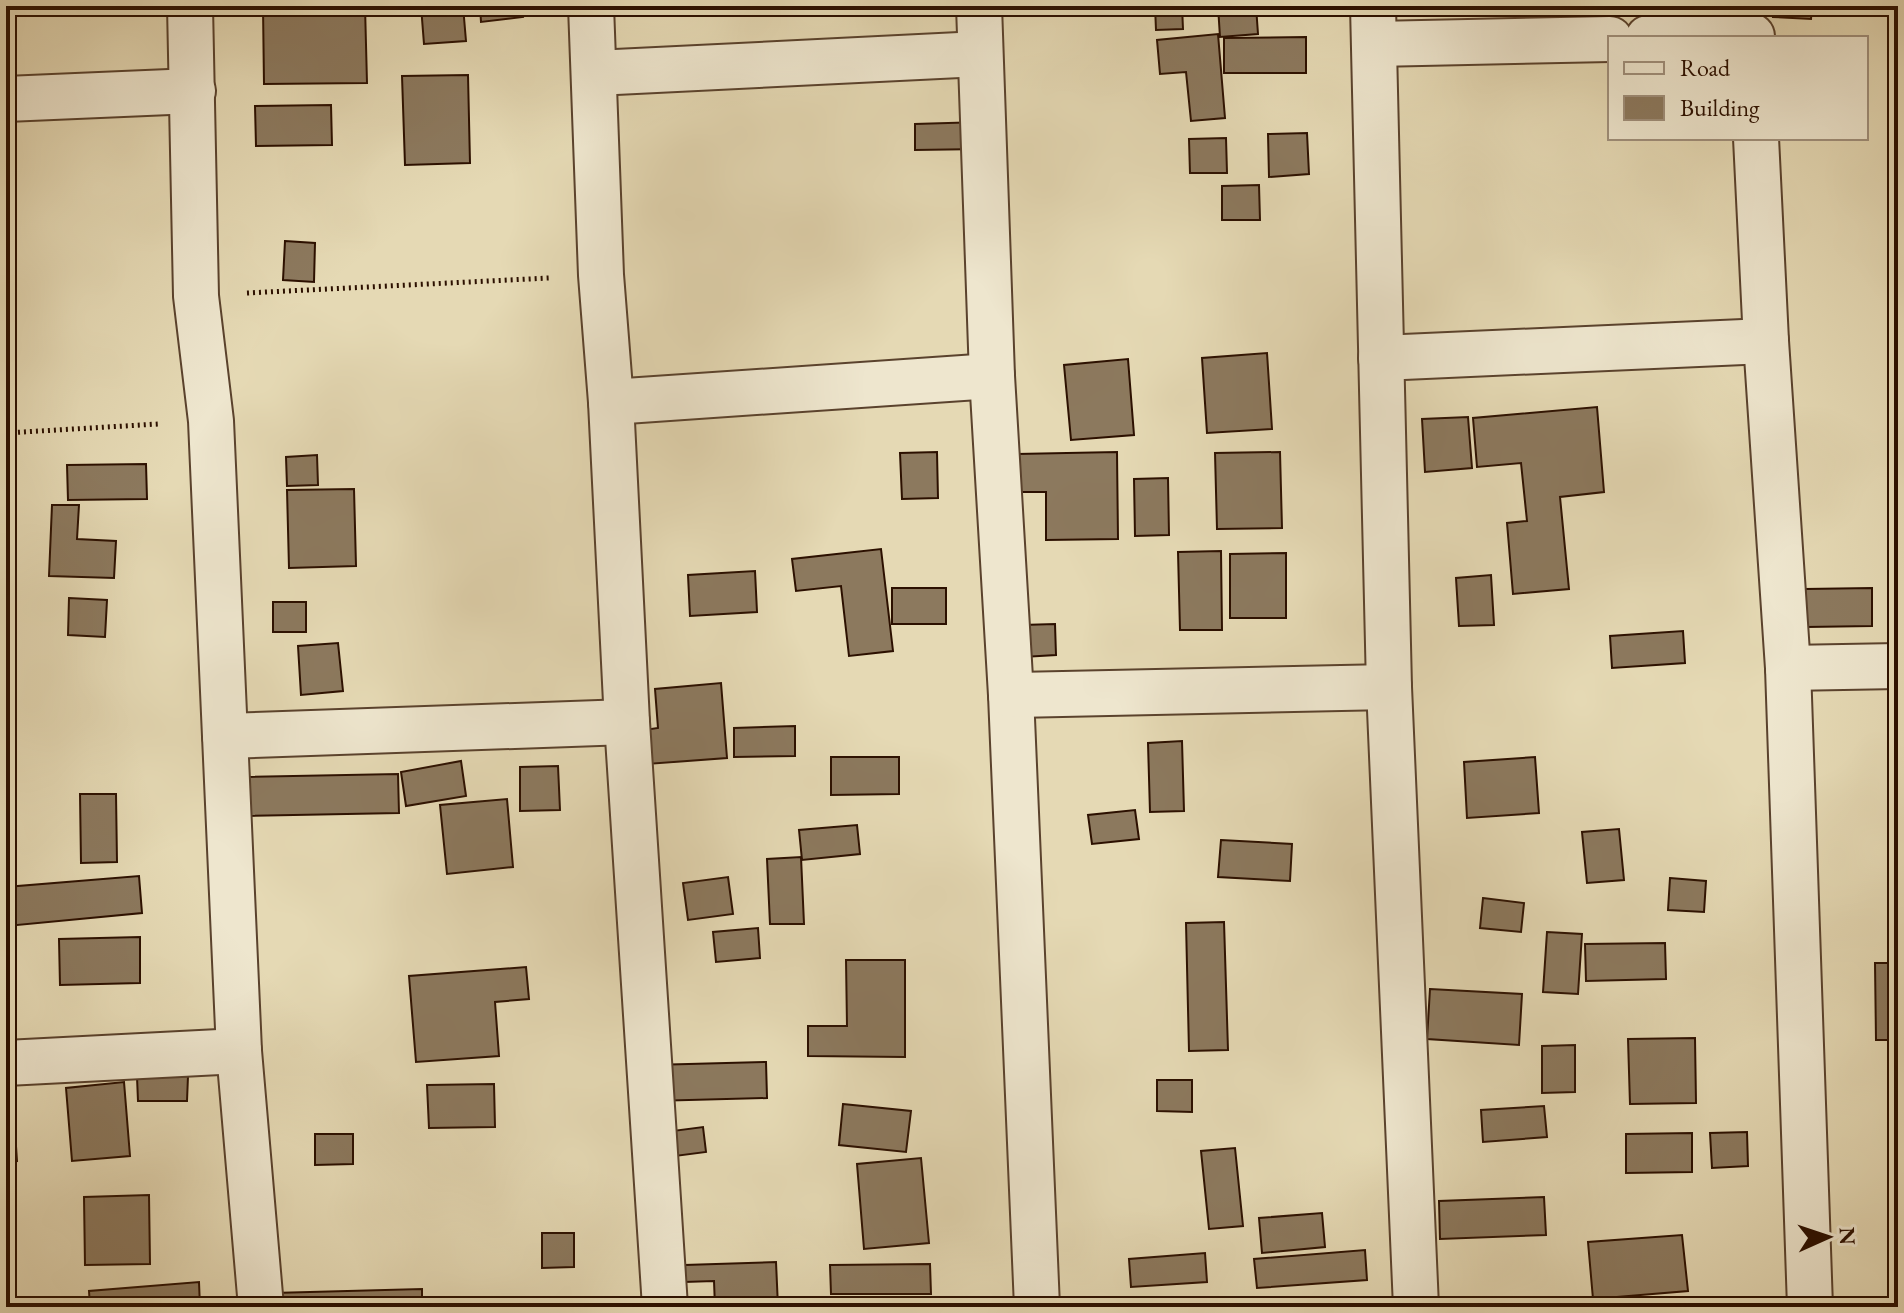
<svg xmlns="http://www.w3.org/2000/svg" width="1904" height="1313" font-family="'EB Garamond',serif">
<style>
.building{fill:#8c795e;stroke:#2c1000;stroke-width:2}
.lines{fill:none;stroke-linecap:round;stroke-linejoin:round}
.minor-casing{stroke:#5a422d;stroke-width:48}
.path{stroke:#2c1000;stroke-width:5;stroke-dasharray:2 4;stroke-linecap:butt}
.minor{stroke:#eee6ce;stroke-width:44}
</style>
<rect width="100%" height="100%" fill="#e5d9b4"/>
<filter id="stains"><feTurbulence type="fractalNoise" baseFrequency=".0025" numOctaves="4"/><feColorMatrix values="0 0 0 0 .2 0 0 0 0 .09 0 0 0 0 .02 0 0 0 .5 -.17"/></filter>
<radialGradient id="worn" r=".72"><stop offset=".6" stop-color="#630" stop-opacity="0"/><stop offset="1" stop-color="#630" stop-opacity=".3"/></radialGradient>
<!-- building -->
<g class="building">
<polygon points="365,6 367,83 264,84 263,7"/>
<polygon points="421,6 463,6 466,41 424,44"/>
<polygon points="480,6 521,6 523,17 481,22"/>
<polygon points="1155,6 1182,6 1183,29 1156,30"/>
<polygon points="1218,6 1256,6 1258,34 1220,37"/>
<polygon points="1774,6 1812,6 1811,19 1773,17"/>
<polygon points="1218,34 1225,118 1191,121 1186,72 1160,74 1157,40"/>
<polygon points="1306,37 1306,73 1224,73 1224,38"/>
<polygon points="468,75 470,163 405,165 402,76"/>
<polygon points="331,105 332,145 256,146 255,106"/>
<polygon points="981,122 981,149 915,150 915,124"/>
<polygon points="1307,133 1309,174 1269,177 1268,134"/>
<polygon points="1226,138 1227,173 1190,173 1189,139"/>
<polygon points="1259,185 1260,220 1222,220 1222,186"/>
<polygon points="285,241 315,243 314,282 283,280"/>
<polygon points="1267,353 1272,429 1207,433 1202,358"/>
<polygon points="1128,359 1134,435 1071,440 1064,365"/>
<polygon points="1597,407 1604,492 1560,497 1569,589 1513,594 1507,523 1527,521 1521,463 1477,467 1473,418"/>
<polygon points="1468,417 1472,468 1425,472 1422,419"/>
<polygon points="937,452 938,498 902,499 900,453"/>
<polygon points="1117,452 1118,539 1046,540 1046,492 1014,492 1013,454"/>
<polygon points="1280,452 1282,528 1217,529 1215,453"/>
<polygon points="317,455 318,485 287,486 286,457"/>
<polygon points="146,464 147,499 68,500 67,465"/>
<polygon points="1168,478 1169,535 1135,536 1134,479"/>
<polygon points="354,489 356,566 289,568 287,490"/>
<polygon points="52,505 79,505 77,539 116,541 114,578 49,576"/>
<polygon points="1895,527 1898,527 1898,576 1894,576"/>
<polygon points="881,549 893,651 849,656 841,586 796,591 792,559"/>
<polygon points="1221,551 1222,630 1180,630 1178,552"/>
<polygon points="1286,553 1286,618 1230,618 1230,554"/>
<polygon points="755,571 757,612 690,616 688,575"/>
<polygon points="1491,575 1494,625 1459,626 1456,578"/>
<rect x="892" y="588" width="54" height="36"/>
<polygon points="1872,588 1872,626 1806,627 1805,589"/>
<polygon points="69,598 107,600 105,637 68,635"/>
<rect x="273" y="602" width="33" height="30"/>
<polygon points="1055,624 1056,655 1023,657 1022,625"/>
<polygon points="1683,631 1685,663 1612,668 1610,636"/>
<polygon points="338,643 343,691 301,695 298,646"/>
<polygon points="721,683 727,758 647,764 644,730 658,728 655,689"/>
<polygon points="795,726 795,756 734,757 734,728"/>
<polygon points="1182,741 1184,811 1150,812 1148,743"/>
<polygon points="831,757 899,757 899,794 831,795"/>
<polygon points="1535,757 1539,813 1467,818 1464,762"/>
<polygon points="461,761 466,796 406,806 401,772"/>
<polygon points="558,766 560,810 520,811 520,767"/>
<polygon points="398,774 399,813 247,816 246,777"/>
<polygon points="80,794 116,794 117,862 81,863"/>
<polygon points="507,799 513,867 447,874 440,805"/>
<polygon points="1135,810 1139,839 1092,844 1088,815"/>
<polygon points="857,825 860,854 802,860 799,830"/>
<polygon points="1619,829 1624,880 1587,883 1582,832"/>
<polygon points="1221,840 1292,844 1290,881 1218,877"/>
<polygon points="801,857 804,924 770,924 767,859"/>
<polygon points="139,876 142,913 7,926 6,887"/>
<polygon points="728,877 733,914 688,920 683,883"/>
<polygon points="1670,878 1706,881 1704,912 1668,910"/>
<polygon points="1483,898 1524,903 1521,932 1480,928"/>
<polygon points="1224,922 1228,1050 1189,1051 1186,923"/>
<polygon points="758,928 760,958 716,962 713,932"/>
<polygon points="1547,932 1582,934 1578,994 1543,992"/>
<polygon points="140,937 140,983 60,985 59,939"/>
<polygon points="1665,943 1666,979 1586,981 1585,944"/>
<polygon points="846,960 905,960 905,1057 808,1056 808,1026 847,1026"/>
<polygon points="1875,963 1898,963 1898,1040 1876,1040"/>
<polygon points="526,967 529,999 495,1002 499,1056 416,1062 409,976"/>
<polygon points="1430,989 1522,994 1519,1045 1427,1039"/>
<polygon points="1695,1038 1696,1103 1630,1104 1628,1039"/>
<polygon points="1575,1045 1575,1092 1542,1093 1542,1046"/>
<polygon points="766,1062 767,1098 652,1101 651,1065"/>
<polygon points="188,1076 187,1101 138,1101 137,1077"/>
<polygon points="1157,1080 1192,1080 1192,1112 1157,1111"/>
<polygon points="124,1082 130,1156 72,1161 66,1088"/>
<polygon points="494,1084 495,1127 429,1128 427,1085"/>
<polygon points="6,1087 12,1087 17,1161 6,1162"/>
<polygon points="843,1104 911,1111 906,1152 839,1145"/>
<polygon points="1544,1106 1547,1137 1483,1142 1481,1110"/>
<polygon points="703,1127 706,1152 660,1158 657,1133"/>
<polygon points="1747,1132 1748,1166 1712,1168 1710,1133"/>
<polygon points="1692,1133 1692,1172 1626,1173 1626,1134"/>
<polygon points="315,1134 353,1134 353,1164 315,1165"/>
<polygon points="1235,1148 1243,1226 1209,1229 1201,1151"/>
<polygon points="921,1158 929,1243 864,1249 857,1164"/>
<polygon points="149,1195 150,1264 85,1265 84,1197"/>
<polygon points="1544,1197 1546,1235 1440,1239 1439,1201"/>
<polygon points="1322,1213 1325,1247 1262,1253 1259,1218"/>
<polygon points="542,1233 574,1233 574,1267 542,1268"/>
<polygon points="1682,1235 1688,1291 1593,1299 1588,1242"/>
<polygon points="1894,1245 1898,1245 1898,1283 1896,1283"/>
<polygon points="1365,1250 1367,1280 1257,1288 1254,1259"/>
<polygon points="1205,1253 1207,1282 1131,1287 1129,1259"/>
<polygon points="776,1262 778,1307 715,1307 714,1281 654,1283 653,1266"/>
<polygon points="930,1264 931,1294 831,1294 830,1265"/>
<polygon points="199,1282 200,1307 90,1307 89,1291"/>
<polygon points="422,1289 422,1307 273,1307 273,1293"/>
<polygon points="1097,1297 1130,1297 1129,1307 1097,1307"/>
<polygon points="1895,1301 1896,1307 1845,1307 1845,1303"/>
</g>
<g class="lines">
<defs>
<g id="minor">
<polyline points="190,6 196,296 211,421 239,1051 261,1307"/>
<polyline points="591,6 601,275 611,402 627,722 665,1307"/>
<polyline points="979,6 992,376 1011,695 1037,1307"/>
<polyline points="1373,6 1389,687 1416,1307"/>
<polyline points="1648,38 1752,36"/>
<polyline points="1375,44 1610,39"/>
<polyline points="595,73 980,54"/>
<polyline points="6,99 193,91"/>
<polyline points="1756,138 1766,341 1788,668 1810,1307"/>
<polyline points="1381,358 1766,341"/>
<polyline points="611,402 992,376"/>
<polyline points="1788,668 1898,666"/>
<polyline points="1011,695 1389,687"/>
<polyline points="225,736 627,722"/>
<polyline points="6,1063 239,1051"/>
</g>
</defs>
<!-- minor casing -->
<use href="#minor" class="minor-casing"/>
<!-- path -->
<g class="path">
<polyline points="247,293 549,278"/>
<polyline points="6,433 158,424"/>
</g>
<!-- minor -->
<use href="#minor" class="minor"/>
</g>
<!-- margin -->
<rect width="1904" height="1313" fill="none" stroke="#e5d9b4" stroke-width="32"/>
<rect x="8" y="8" width="1888" height="1297" fill="none" stroke="#2c1000" stroke-width="4"/>
<rect x="16" y="16" width="1872" height="1281" fill="none" stroke="#2c1000" stroke-width="2"/>
<!-- legend -->
<rect x="1608" y="36" width="260" height="104" fill="#eee6ce" stroke="#a0907c" stroke-width="2"/>
<rect x="1624" y="62" width="40" height="12" fill="#eee6ce" stroke="#a0907c" stroke-width="2"/>
<text x="1680" y="76" font-size="24" fill="#2c1000">Road</text>
<rect x="1624" y="96" width="40" height="24" fill="#8c795e" stroke="#a0907c" stroke-width="2"/>
<text x="1680" y="116" font-size="24" fill="#2c1000">Building</text>
<!-- north arrow -->
<g transform="translate(1828 1237) rotate(87)" stroke="#eee6ce" stroke-width="6" paint-order="stroke">
<path d="M0-6L14 30L0 20L-14 30Z" fill="#2c1000"/>
<text y="-12" font-size="22" font-weight="bold" text-anchor="middle" fill="#2c1000">N</text>
</g>
<rect width="100%" height="100%" filter="url(#stains)"/>
<rect width="100%" height="100%" fill="url(#worn)"/>
</svg>
